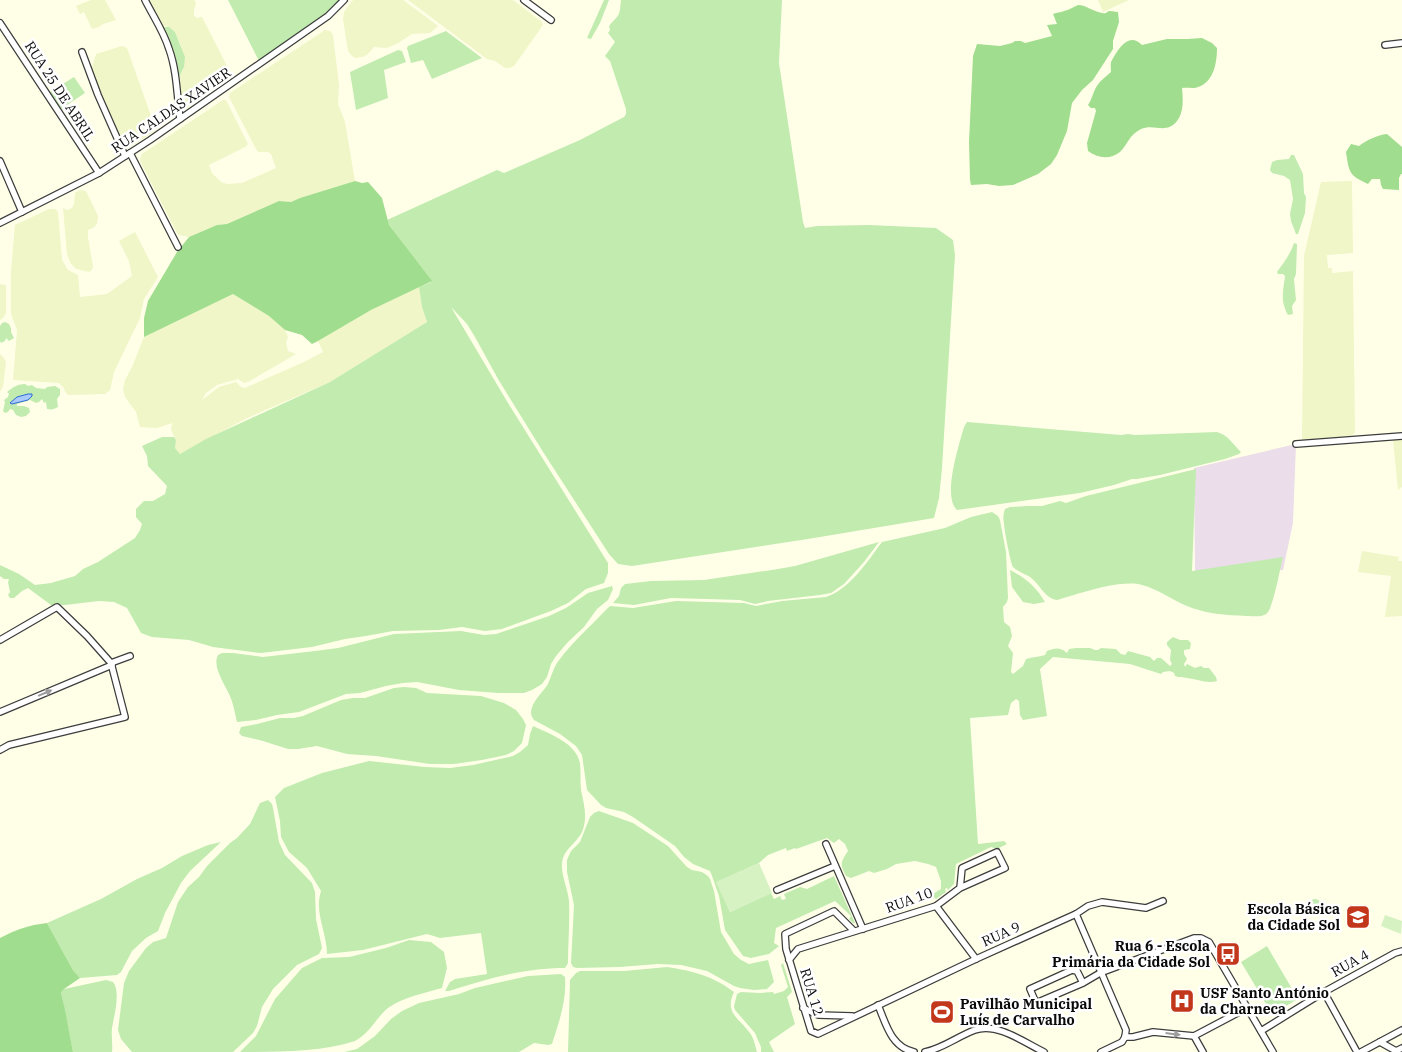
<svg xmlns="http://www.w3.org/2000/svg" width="1402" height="1052" font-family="'IBM Plex Serif',serif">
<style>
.industrial{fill:#ebdde9}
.farmland{fill:#f0f6c7}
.green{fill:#c2ebb0}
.forest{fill:#a1dd8e}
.pitch{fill:#d7f2c2}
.water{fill:#a9cafa;stroke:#2c6dd5}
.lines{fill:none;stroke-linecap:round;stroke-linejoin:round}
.minor-casing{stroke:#3d3d3d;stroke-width:8}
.minor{stroke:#fff;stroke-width:5.5}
.oneway{fill:#9d9d9d}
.labels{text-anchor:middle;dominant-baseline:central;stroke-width:5;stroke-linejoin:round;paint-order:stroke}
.street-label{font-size:14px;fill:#0a0a0a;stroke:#fff}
.poi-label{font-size:14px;font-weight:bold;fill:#0a0a0a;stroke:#fff;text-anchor:end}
</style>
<rect width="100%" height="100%" fill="#ffffe8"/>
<!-- industrial -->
<polygon class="industrial" points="1296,444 1293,523 1283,570 1195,571 1194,468"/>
<!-- farmland -->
<g class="farmland">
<polygon points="91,0 105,0 116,20 103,24 99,27 92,29 84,12 80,14 76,6"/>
<polygon points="150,0 194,0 196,3 194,11 194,16 197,18 202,17 232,76 184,110 182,109 178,79 184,67 181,46 175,32 166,26 163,27 149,1"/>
<polygon points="353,0 403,0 438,26 430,33 412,34 398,43 387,48 374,47 368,54 363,57 355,58 352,56 348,51 343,19 344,12"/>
<polygon points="408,0 513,0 542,22 543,25 514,66 509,68 505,68 495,61 487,59"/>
<polygon points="1098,0 1129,0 1103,12"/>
<polygon points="325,30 330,31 333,35 339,85 338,104 345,122 355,181 300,198 291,202 279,201 227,224 217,225 189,237 179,235 177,233 141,163 140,159 142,154 223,100 226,100 248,144 245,147 209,165 212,173 221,182 227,184 242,183 276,168 271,154 268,152 258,152 256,149 229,97 230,93"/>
<polygon points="122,46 127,48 156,130 126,150 104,104 92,71 92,67 96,54"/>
<polygon points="1352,181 1353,253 1327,255 1328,268 1332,268 1332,273 1353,271 1355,433 1350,436 1302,440 1304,256 1321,182"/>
<polygon points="80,190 86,191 98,216 97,224 93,228 88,230 88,237 93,267 92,270 89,272 77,269 74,267 70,262 67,254 63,208 67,210 72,208 74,204 75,193"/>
<polygon points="49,209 55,209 58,212 62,260 68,270 78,275 80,297 107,294 132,276 129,261 119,241 135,232 158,277 144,299 140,318 114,372 110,390 105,394 69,395 66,393 63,387 59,383 13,380 17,330 11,314 11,271 15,225"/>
<polygon points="0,284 6,285 6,313 3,318 0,320"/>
<polygon points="419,287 422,307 427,322 330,382 245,419 180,454 175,448 176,440 171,430 172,423 157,428 140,427 136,412 125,397 123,389 125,380 132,367 144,337 233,294 269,316 285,330 288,337 286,343 288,351 296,354 248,382 244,383 238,379 217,385 206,393 202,400 219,387 236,382 241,387 245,388 304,362 323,352 318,341 371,310"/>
<polygon points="0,354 4,358 6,362 3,386 0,392"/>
<polygon points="1402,439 1402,487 1398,490 1393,440"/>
<polygon points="1362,551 1399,557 1398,561 1402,561 1402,616 1385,617 1391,576 1358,572"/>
</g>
<!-- green -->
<g class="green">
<path d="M228 0H339C318 25 286 43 259 61Z"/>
<polygon points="604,0 609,0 600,23 591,39 587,38"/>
<path d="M621 0H782L779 63 803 222 805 228 817 226 869 225 936 228 953 240 955 255 942 468 939 498 934 518 808 539 632 566 618 564 609 554 545 455 498 379 475 337 467 324 451 307 508 403 608 563V573L604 583 586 589 568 603 551 611 502 629 485 631 462 627 439 630 393 631 366 636 345 639 312 647 261 653 213 647 189 640 152 637 141 633 127 608 114 602 99 601 65 605H51L28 588 22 591 14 598H10L8 595 10 592 8 582 9 579H4L0 576V565L19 574 35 585 51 583 75 576 83 569 98 562 135 538 140 530 142 524 136 517V509L144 501H153L165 494 167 486 148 466 147 456 142 446 162 437H174L176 440 175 448 180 454 206 439 330 382 427 322 422 307 419 287 431 282 389 225 387 220 497 170 504 173 580 140 624 117 626 114V109L610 61 605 56 615 42 608 33 610 30 609 27C611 22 614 21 617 17 621 12 620 6 621 0Z"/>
<polygon points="163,27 169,27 175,32 185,57 184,67 178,79 171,47"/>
<polygon points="446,31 482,58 432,79 423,60 411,63 407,48 408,46"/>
<polygon points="398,50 402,51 406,62 384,70 388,98 356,110 350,72"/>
<polygon points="74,77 85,93 61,109 50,92"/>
<polygon points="1291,155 1294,155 1303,174 1304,193 1306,197 1305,213 1298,234 1296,234 1291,221 1290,214 1293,199 1290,180 1284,176 1272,173 1270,170 1272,162 1277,160 1289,159"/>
<path d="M1294 243 1297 244 1296 274 1294 279 1296 300 1292 306 1293 314 1288 315C1280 300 1283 292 1285 276L1283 274H1278L1277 272C1284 262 1290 255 1294 243Z"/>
<polygon points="5,322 9,324 11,328 11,332 14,338 9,341 6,338 5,341 1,343 0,341 0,326 2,323"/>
<path d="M25 384 28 386 32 385 36 388 45 389 47 387 55 386 60 389V395L57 399 58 407C54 409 52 410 47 409L46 402 44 403 42 399 39 402 36 403 30 400 17 404V406H24L29 408 30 412 26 416 21 417 16 415 13 410 10 409 8 412 5 413 3 411 5 402 4 400 8 397 9 394 7 392C13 387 18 384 25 384Z"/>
<path d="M967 422 1121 435 1128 434 1135 435 1217 432C1228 435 1233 444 1241 452L1239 454 1225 459 1160 475 1137 479H1132L1114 485 1080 493 957 510C942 497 959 445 964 427Z"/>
<path d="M1196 469 1192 571 1283 557C1280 569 1274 603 1268 612 1264 618 1253 616 1246 616 1226 615 1206 614 1187 606 1172 600 1158 589 1142 585 1120 579 1079 594 1057 600 1044 598 1040 584 1030 577 1025 574 1017 571 1013 567 1011 565 1004 529 1004 524 1003 519 1003 514 1005 509L1010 507 1027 506H1042L1060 501 1066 503 1086 496Z"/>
<path d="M992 512 998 516 1000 520 1006 552 1008 598 1007 602 1003 607 1004 622 1010 627 1012 636 1008 646 1013 653 1011 672 1013 674 1023 666 1026 659C1033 657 1038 657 1045 655L1047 651C1055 648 1060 647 1067 653L1069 649 1076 648H1090L1095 650H1098L1101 648 1116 649 1121 654 1125 655 1128 651 1150 657 1154 661 1157 658H1161L1170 666 1172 664 1170 660 1171 650 1167 645V642L1173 637 1180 640H1188L1191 643 1190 649 1184 650V654L1187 659 1184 664 1185 667 1187 664 1195 668 1201 666 1204 668H1209L1216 677 1217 681C1207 684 1197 679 1187 678 1183 677 1179 678 1175 676L1174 673 1170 671 1163 672 1161 674 1130 664 1053 657 1040 669 1047 716 1023 720 1020 715 1019 701 1016 699 1011 703 1008 715 970 718 978 844 1004 841 1007 844 997 849 991 847 956 864 954 884 948 890 947 888 945 889 946 892 936 899 931 895 941 889V881L936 867 928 864 915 861 896 864 887 869 874 873 869 871 851 878 846 876C840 864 840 863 848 851L845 844 839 839 834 843 827 838 796 849 795 848 787 851 786 848 768 855 759 863 717 882 730 912 771 893 774 899 780 896 782 900 786 899 784 894 800 887 807 889 834 876 855 923H853L849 919 851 916 835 901 776 928 774 943 779 946 769 954 751 958 743 956 725 930 719 896 712 876 710 871 693 864 684 857 675 846 633 817 624 812 606 808 601 805 587 790 582 755 576 746 560 734 534 720C524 708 542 694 548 684 551 677 553 669 557 663 566 650 577 639 588 628 596 621 602 613 610 606L633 608 676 601 744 603 756 606 782 601 826 597C850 589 867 562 882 542L945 528 971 517Z"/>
<polygon points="879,542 864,562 844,584 831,593 820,595 768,601 755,604 740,600 671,598 634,605 613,603 619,596 621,588 625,584 651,581 704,580 778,569 795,566"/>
<path d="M1010 570C1027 579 1035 586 1045 602L1034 604 1023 602 1012 587Z"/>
<path d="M612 586 613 589 608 600 597 609 584 627 568 642 556 656 551 664 547 677 542 684 532 690 524 693H498L459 690 417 682 403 683 386 686 360 693 346 694 299 712 277 715 256 720 237 722C235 713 233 702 229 694 224 683 212 666 218 655L222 653H233L263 657 315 651 338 648 394 634 461 631 484 635 496 634 549 616 566 608 588 593Z"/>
<polygon points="404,687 416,688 427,693 481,696 504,703 516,710 523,719 526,725 522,743 514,751 506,755 482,760 454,764 430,764 376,756 347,754 317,746 298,749 288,749 263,741 242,736 239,733 241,727 257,724 280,718 294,718 303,716 341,700 353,698 365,698 394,688"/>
<path d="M533 726C550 734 576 743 580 763 581 772 580 781 581 790 584 805 588 817 582 832 576 844 563 849 562 864 561 875 568 889 569 901 570 922 568 943 568 963L565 968C524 968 487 979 449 991H445L450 982 455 979 487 974 481 933 440 938 427 934 363 950 327 954C327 932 314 913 321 891L307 868 289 852 281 837 280 821 275 797 284 788 322 773 369 761 425 767 450 768 473 765 513 756 520 752 528 745 530 734Z"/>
<polygon points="268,800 272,804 273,808 279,842 285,855 312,883 315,892 316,919 322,948 319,954 297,965 273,989 262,1007 257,1026 253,1033 233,1052 132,1052 121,1039 118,1030 124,983 129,971 146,948 153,942 166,938 178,902 188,887 199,877 207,866 230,843 237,838 250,824 260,803"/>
<polygon points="599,811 633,823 668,846 687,867 692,870 702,872 708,876 710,879 714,891 721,932 734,954 741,960 749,964 768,960 774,982 767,989 754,990 740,988 734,986 707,971 681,965 658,964 620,967 577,968 573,967 571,963 574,905 567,872 567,860 571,851 580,842 590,817 594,813"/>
<polygon points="221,842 190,871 181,883 165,913 158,931 146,938 132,951 121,972 117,975 80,978 73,970 47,923 101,899 137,879 162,868 182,856 208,845"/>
<circle cx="1315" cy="905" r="6"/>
<path d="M409 940 431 942 444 952 447 968 442 988C425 993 403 997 388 1008 376 1018 370 1033 355 1041 322 1052 277 1052 240 1052L256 1036 275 999 302 968 322 958 349 957 386 948Z"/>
<polygon points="1267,946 1298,999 1272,1014 1241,962"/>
<polygon points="783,963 792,992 787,997 795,1024 769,1042 774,1052 761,1052 761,1047 755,1033 735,1010 734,1006 737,994 741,992 760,993 773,992 774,994 784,991 788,987 781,965"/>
<path d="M667 967C693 971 713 976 734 992 724 1013 739 1018 750 1033 754 1039 755 1045 757 1052H568L570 980 576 973 580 971H624Z"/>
<path d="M561 974 565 977C567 1000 559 1022 552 1044L548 1045 534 1043 519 1052H344L357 1049 375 1036 391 1019 402 1011 419 1003 459 994 475 988 528 976Z"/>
<path d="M106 980 113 982C121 992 114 1016 112 1028 111 1036 113 1044 112 1052H73L61 993 64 989Z"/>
</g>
<!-- forest -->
<g class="forest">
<path d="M1078 5C1086 5 1094 12 1102 13 1109 14 1104 12 1110 11 1111 11 1117 12 1118 12L1119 22 1113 41V49L1093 80 1082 90 1072 103 1067 131 1057 155 1051 164 1038 174 1013 185 999 186 987 184 971 185 970 180 969 142 973 56 977 44 1000 46 1012 43 1015 41H1021L1025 43 1029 42 1052 36 1047 25 1057 24 1053 14C1057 12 1060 13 1064 11 1069 10 1073 7 1078 5Z"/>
<path d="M1202 38 1212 43 1217 48C1217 62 1214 82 1198 87 1194 89 1187 87 1182 88 1183 99 1184 112 1177 121 1166 135 1154 123 1141 129 1129 135 1128 144 1120 152 1110 160 1097 158 1088 151L1087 143 1096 111 1095 108H1091L1088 105C1093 98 1093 90 1099 83 1102 79 1107 76 1111 72 1111 68 1110 63 1112 60 1118 49 1129 31 1142 45L1167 39H1187Z"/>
<path d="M1387 134 1402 147V174H1401L1399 178V190L1383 189 1381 185 1380 179H1372L1368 184C1348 175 1349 171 1346 152L1351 144 1359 146C1367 140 1377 135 1387 134Z"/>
<polygon points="355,181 362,183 368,182 382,198 389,225 432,281 371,310 318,341 312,344 302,335 285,330 269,316 233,294 144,337 144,318 148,301 177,252 189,237 217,225 227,224 279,201 291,202 300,198"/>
<path d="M47 923 73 970 80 978 64 989 61 993 65 1010 73 1052H0V938C15 930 29 925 47 923Z"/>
</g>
<!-- pitch -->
<g class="pitch">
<polygon points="759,863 772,893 730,912 716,882"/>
<polygon points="1385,915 1402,921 1401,934 1381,926"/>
</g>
<!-- water -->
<polygon class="water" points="28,394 32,394 32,396 28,400 12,404 10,403 17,397"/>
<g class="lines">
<defs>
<g id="minor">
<path d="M145 0C153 16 164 32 169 49 177 71 177 96 180 119"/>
<polyline points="524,0 551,20"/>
<polyline points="0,23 99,173"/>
<polyline points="1385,45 1402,43"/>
<polyline points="82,52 98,95 125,156"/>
<polyline points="130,153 178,247"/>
<polyline points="0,161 22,212"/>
<polyline points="0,223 99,173 150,140 328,16 344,0"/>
<polyline points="1296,444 1402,436"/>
<polyline points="0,640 57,607 87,636 111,663 125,717 9,745 0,750"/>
<polyline points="111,663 130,656"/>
<polyline points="0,712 112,665"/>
<polyline points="826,844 863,929"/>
<polyline points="777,890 835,866"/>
<polyline points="936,906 976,959"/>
<polyline points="1076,914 1126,1030 1125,1037"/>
<polyline points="854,931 834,911 785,934 786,949 811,1031 818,1034 976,959 1076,914 1088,906 1102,902 1146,908 1163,901"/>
<polyline points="789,960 798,949 936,906 960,888 962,868 997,852 1005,868 960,888"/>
<polyline points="1083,983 1077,971 1072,970 1030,989 1036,1003 1083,983 1100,973 1194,938 1201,938 1209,942 1273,1052"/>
<polyline points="1324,992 1357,1052"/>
<path d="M878 1005C886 1024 891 1047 914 1052"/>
<polyline points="803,1008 818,1015 852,1016"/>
<polyline points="1261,1031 1324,992 1395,953 1402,951"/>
<polyline points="1194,1036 1203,1052"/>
<polyline points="1125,1037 1133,1037 1153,1032 1194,1036 1247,1008"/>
<polyline points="1380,1042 1396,1051 1402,1048"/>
<path d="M925 1052C944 1048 958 1036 975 1030 997 1022 1025 1043 1044 1052"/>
<polyline points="1101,1052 1122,1042 1125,1037"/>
<polyline points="1361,1052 1402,1030"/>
</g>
</defs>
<!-- minor casing -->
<use href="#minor" class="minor-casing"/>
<!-- minor -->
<use href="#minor" class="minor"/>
</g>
<!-- one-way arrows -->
<defs><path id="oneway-solid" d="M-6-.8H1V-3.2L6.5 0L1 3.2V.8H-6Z" transform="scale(1.25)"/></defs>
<g class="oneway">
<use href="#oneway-solid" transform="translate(45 693) rotate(-23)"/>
<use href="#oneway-solid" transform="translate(1173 1034) rotate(7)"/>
</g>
<!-- icons -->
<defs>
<symbol id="school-square" viewBox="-11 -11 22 22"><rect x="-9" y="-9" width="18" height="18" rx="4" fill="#c2371b" stroke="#fff"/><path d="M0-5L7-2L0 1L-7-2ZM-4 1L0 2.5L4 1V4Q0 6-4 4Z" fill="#fff"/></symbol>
<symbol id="bus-square" viewBox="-11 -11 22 22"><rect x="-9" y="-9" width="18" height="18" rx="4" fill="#c2371b" stroke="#fff"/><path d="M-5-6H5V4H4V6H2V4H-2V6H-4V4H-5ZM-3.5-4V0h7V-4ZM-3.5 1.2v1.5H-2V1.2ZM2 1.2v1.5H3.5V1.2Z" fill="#fff"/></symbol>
<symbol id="hospital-square" viewBox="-11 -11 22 22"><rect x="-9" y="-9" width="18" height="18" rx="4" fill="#c2371b" stroke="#fff"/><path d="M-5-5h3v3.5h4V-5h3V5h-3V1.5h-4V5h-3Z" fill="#fff"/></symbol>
<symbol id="stadium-square" viewBox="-11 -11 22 22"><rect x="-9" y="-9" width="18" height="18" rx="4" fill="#c2371b" stroke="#fff"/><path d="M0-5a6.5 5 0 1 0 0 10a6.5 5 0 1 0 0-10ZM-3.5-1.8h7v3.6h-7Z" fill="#fff"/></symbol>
</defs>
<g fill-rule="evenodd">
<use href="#school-square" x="1344" y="903" width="28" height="28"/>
<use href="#bus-square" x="1214" y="940" width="28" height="28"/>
<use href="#hospital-square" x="1168" y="987" width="28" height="28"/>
<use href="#stadium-square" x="928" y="998" width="28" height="28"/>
</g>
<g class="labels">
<!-- street labels -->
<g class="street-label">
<text transform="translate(60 91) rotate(57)">RUA 25 DE ABRIL</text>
<text transform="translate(171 110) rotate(-34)">RUA CALDAS XAVIER</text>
<text transform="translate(909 900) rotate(-20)">RUA 10</text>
<text transform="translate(1001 934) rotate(-24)">RUA 9</text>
<text transform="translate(1350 963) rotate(-29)">RUA 4</text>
<text transform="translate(812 992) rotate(73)">RUA 12</text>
</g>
<!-- poi labels -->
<g class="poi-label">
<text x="1340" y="909">Escola Básica<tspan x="1340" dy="16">da Cidade Sol</tspan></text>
<text x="1210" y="946">Rua 6 - Escola<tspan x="1210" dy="16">Primária da Cidade Sol</tspan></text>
<text x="1200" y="993" text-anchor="start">USF Santo António<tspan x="1200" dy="16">da Charneca</tspan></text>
<text x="960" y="1004" text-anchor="start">Pavilhão Municipal<tspan x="960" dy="16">Luís de Carvalho</tspan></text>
</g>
</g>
</svg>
